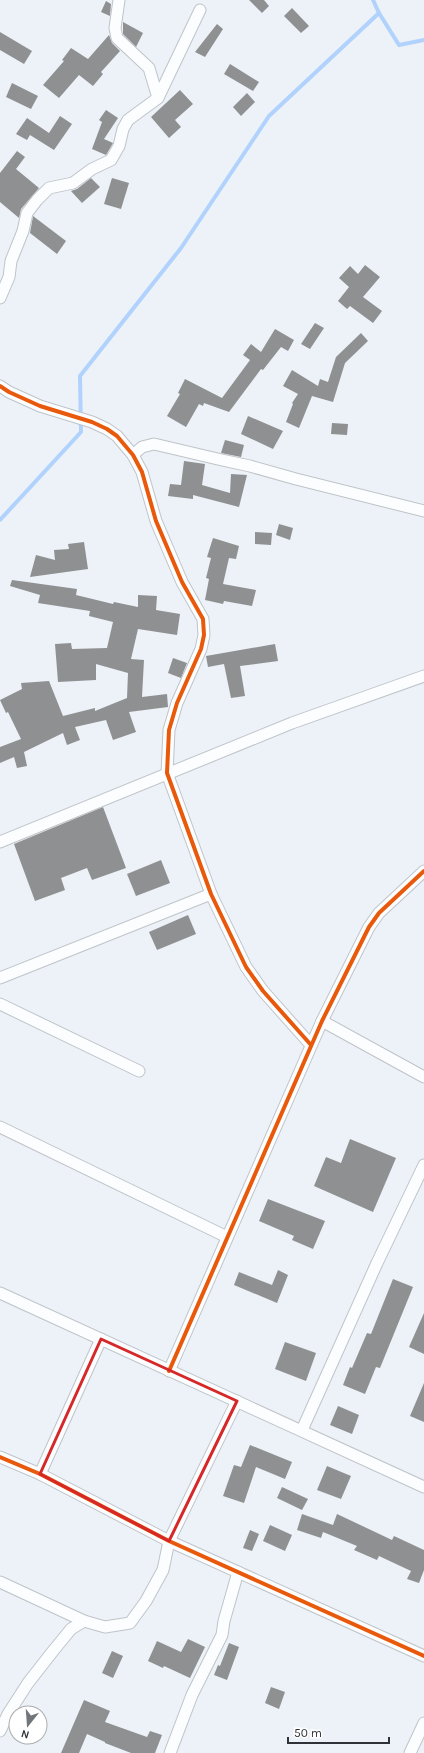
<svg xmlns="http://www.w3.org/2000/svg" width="424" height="1753" font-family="Karla,sans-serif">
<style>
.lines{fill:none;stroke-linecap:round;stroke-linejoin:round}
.stream{stroke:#b1d2fc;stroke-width:4}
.building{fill:#8f9091}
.street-casing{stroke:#bfc4c9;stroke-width:13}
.street{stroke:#fcfdfe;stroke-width:11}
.cycleway-casing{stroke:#fff;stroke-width:6}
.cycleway{stroke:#e8590c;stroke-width:4}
.marked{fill:none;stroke:#d62828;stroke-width:3;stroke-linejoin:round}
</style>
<rect width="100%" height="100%" fill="#ecf2f8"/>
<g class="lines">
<!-- stream -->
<g class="stream">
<polyline points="373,0 379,13 399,45 424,40"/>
<polyline points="0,520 81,432 80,376 181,248 269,116 379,13"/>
</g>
</g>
<!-- building -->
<g class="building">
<polygon points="249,0 264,0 269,6 262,13"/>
<polygon points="106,1 111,4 110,16 101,12"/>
<polygon points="292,8 309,26 301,33 284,16"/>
<polygon points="123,22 143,33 136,47 123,34"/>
<polygon points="217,24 223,29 205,57 195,52"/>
<polygon points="0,32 32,51 24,64 0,50"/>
<polygon points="109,35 112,43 120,51 101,72 103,74 93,86 79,75 59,98 43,85 64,61 62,60 71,48 88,59"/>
<polygon points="230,64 259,82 253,91 224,74"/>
<polygon points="12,83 38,96 31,109 6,97"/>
<polygon points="180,90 193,104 175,120 181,127 169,138 151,117"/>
<polygon points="247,93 255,102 241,116 233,107"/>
<polygon points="106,110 118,118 104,139 113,143 106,155 92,149 102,122 99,120"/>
<polygon points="60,116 72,124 54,150 30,135 27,140 16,134 27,118 49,133"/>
<polygon points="17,151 25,157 16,169 39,188 21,209 19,218 0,202 0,173"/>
<polygon points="91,178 100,187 82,203 71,191 77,189"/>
<polygon points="112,178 129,183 121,209 104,204"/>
<polygon points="33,216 66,241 57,254 30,233"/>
<polygon points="365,265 380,277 363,297 382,311 373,323 350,306 347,309 338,301 349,287 339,278 350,266 358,274"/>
<polygon points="315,323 324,328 310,349 301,344"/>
<polygon points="275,329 294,340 288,351 281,347 263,370 261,369 229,412 204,403 203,406 199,404 186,427 167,416 180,394 178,393 185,379 222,398 250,360 243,355 251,344 261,352"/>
<polygon points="361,333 368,341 345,363 333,402 312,396 299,428 286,422 293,404 292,403 298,394 283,386 292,370 318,386 320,379 328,382 336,357"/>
<polygon points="248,416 283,431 273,449 241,434"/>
<polygon points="332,423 348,424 347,435 331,434"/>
<polygon points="225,440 244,445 241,457 221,453"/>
<polygon points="184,461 205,464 202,485 230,493 231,474 247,475 239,507 193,495 193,499 168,496 170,484 181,485"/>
<polygon points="279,524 293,528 290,540 276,535"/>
<polygon points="255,532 272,533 271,545 255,544"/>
<polygon points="213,538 239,546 236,559 229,558 223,584 256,590 252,606 224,601 223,604 205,600 209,579 206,578 211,558 207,557"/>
<polygon points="84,542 88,569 30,577 36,555 55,560 54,550 69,549 68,544"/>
<polygon points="12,580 77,589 76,595 113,604 114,602 138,607 138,595 157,596 156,610 180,614 177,635 138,629 131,659 144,660 142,697 167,694 168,707 129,712 136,732 113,740 106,720 75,727 80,740 67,745 63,733 24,752 27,766 17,768 14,757 0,763 0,747 21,739 8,712 6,713 0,700 22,689 21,683 49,681 63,716 95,708 95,711 127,698 128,673 96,664 96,680 58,682 55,644 71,643 72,649 107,648 113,622 89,616 90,611 38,603 40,595 10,586"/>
<polygon points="275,644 278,661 240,666 245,696 231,698 224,664 208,667 206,656"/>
<polygon points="173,658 187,663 181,678 168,673"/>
<polygon points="103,807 126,868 92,880 87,868 61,878 65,890 35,901 14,844"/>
<polygon points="161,860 170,883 136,896 127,874"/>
<polygon points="188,915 196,934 157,950 149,932"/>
<polygon points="350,1139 396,1158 373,1212 314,1186 326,1157 341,1163"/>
<polygon points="268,1199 325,1221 313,1249 292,1240 294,1236 259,1221"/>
<polygon points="278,1270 288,1275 277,1303 234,1285 239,1272 272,1285"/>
<polygon points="393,1279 413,1287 380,1368 376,1367 365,1394 343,1385 350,1367 352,1368 367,1333 371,1334"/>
<polygon points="424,1313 424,1354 409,1347"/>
<polygon points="285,1342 316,1353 306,1381 275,1369"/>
<polygon points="424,1383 424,1422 410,1416"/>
<polygon points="338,1406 359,1415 352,1434 330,1425"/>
<polygon points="250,1445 292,1462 285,1479 256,1467 244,1503 223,1496 234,1465 241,1467"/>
<polygon points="327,1466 351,1476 341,1499 317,1490"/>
<polygon points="282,1487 308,1499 302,1510 277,1498"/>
<polygon points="302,1514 333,1525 337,1514 392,1540 394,1536 424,1550 424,1570 419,1583 407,1579 411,1571 379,1556 377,1560 354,1550 357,1546 323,1532 321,1538 297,1530"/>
<polygon points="270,1525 292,1535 285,1551 263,1541"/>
<polygon points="250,1530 259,1534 252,1551 243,1548"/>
<polygon points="188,1639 205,1647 190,1678 164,1666 163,1668 148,1661 157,1641 181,1652"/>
<polygon points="229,1643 239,1647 227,1680 214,1675 218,1665 220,1666"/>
<polygon points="112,1651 123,1656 113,1678 102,1673"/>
<polygon points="271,1687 285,1692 279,1709 265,1703"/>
<polygon points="84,1700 110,1711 105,1722 147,1737 150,1731 162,1735 155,1753 131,1753 105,1743 105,1742 87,1734 79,1753 61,1753"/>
</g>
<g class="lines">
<defs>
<g id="street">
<polyline points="119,0 115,28 117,38 149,68 158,98"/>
<polyline points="0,298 9,277 11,261 23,231 27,213 37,200 49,188 73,183 92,169 111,160 119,146 123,129 128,120 158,98 200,10"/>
<polyline points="0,386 9,392 40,406 92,422 107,429 117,436 133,455 142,472 156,521 182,582 203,619 204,635 201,649 177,703 169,730 167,773 211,894 246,967 263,991 311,1045"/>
<polyline points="133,455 142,447 154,444 222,460 250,466 296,479 424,511"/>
<polyline points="0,842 292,723 424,676"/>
<polyline points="0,978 211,894"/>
<polyline points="0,1004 139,1071"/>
<polyline points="322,1021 424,1077"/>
<polyline points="0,1127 227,1237"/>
<polyline points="0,1293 424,1487"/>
<polyline points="169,1371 322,1021 369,927 379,913 424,871"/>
<polyline points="302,1430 377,1263 424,1165"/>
<polyline points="0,1457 40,1474 169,1541 424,1656"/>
<polyline points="40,1474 101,1339"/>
<polyline points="0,1582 84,1621"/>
<polyline points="0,1731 8,1714 28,1683 53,1651 71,1629 84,1621 105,1627 130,1623 146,1601 163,1570 169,1541 237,1401"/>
<polyline points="170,1753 192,1695 222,1635 224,1621 238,1572"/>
<polyline points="410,1753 424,1723"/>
</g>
</defs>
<!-- street casing -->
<use href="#street" class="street-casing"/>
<!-- street -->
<use href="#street" class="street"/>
<defs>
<g id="cycleway">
<polyline points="0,386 9,392 40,406 92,422 107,429 117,436 133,455 142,472 156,521 182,582 203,619 204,635 201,649 177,703 169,730 167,773 211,894 246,967 263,991 311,1045"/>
<polyline points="169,1371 322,1021 369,927 379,913 424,871"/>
<polyline points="0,1457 40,1474 169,1541 424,1656"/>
</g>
</defs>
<!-- cycleway casing -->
<use href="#cycleway" class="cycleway-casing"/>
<!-- cycleway -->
<use href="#cycleway" class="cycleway"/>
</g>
<!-- marked area -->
<path class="marked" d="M101 1339 237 1401 169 1541 40 1474Z"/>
<!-- north arrow -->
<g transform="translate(28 1725) rotate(197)"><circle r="19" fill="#ffffff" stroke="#acadaf"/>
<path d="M0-3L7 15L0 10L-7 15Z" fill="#71767b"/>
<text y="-6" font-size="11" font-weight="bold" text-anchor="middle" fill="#2f3337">N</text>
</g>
<!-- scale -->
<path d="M288 1737v6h101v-6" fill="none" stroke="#2f3337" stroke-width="2"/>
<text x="294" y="1737" font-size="12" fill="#2f3337" stroke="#ffffff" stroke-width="3" paint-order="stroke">50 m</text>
</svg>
